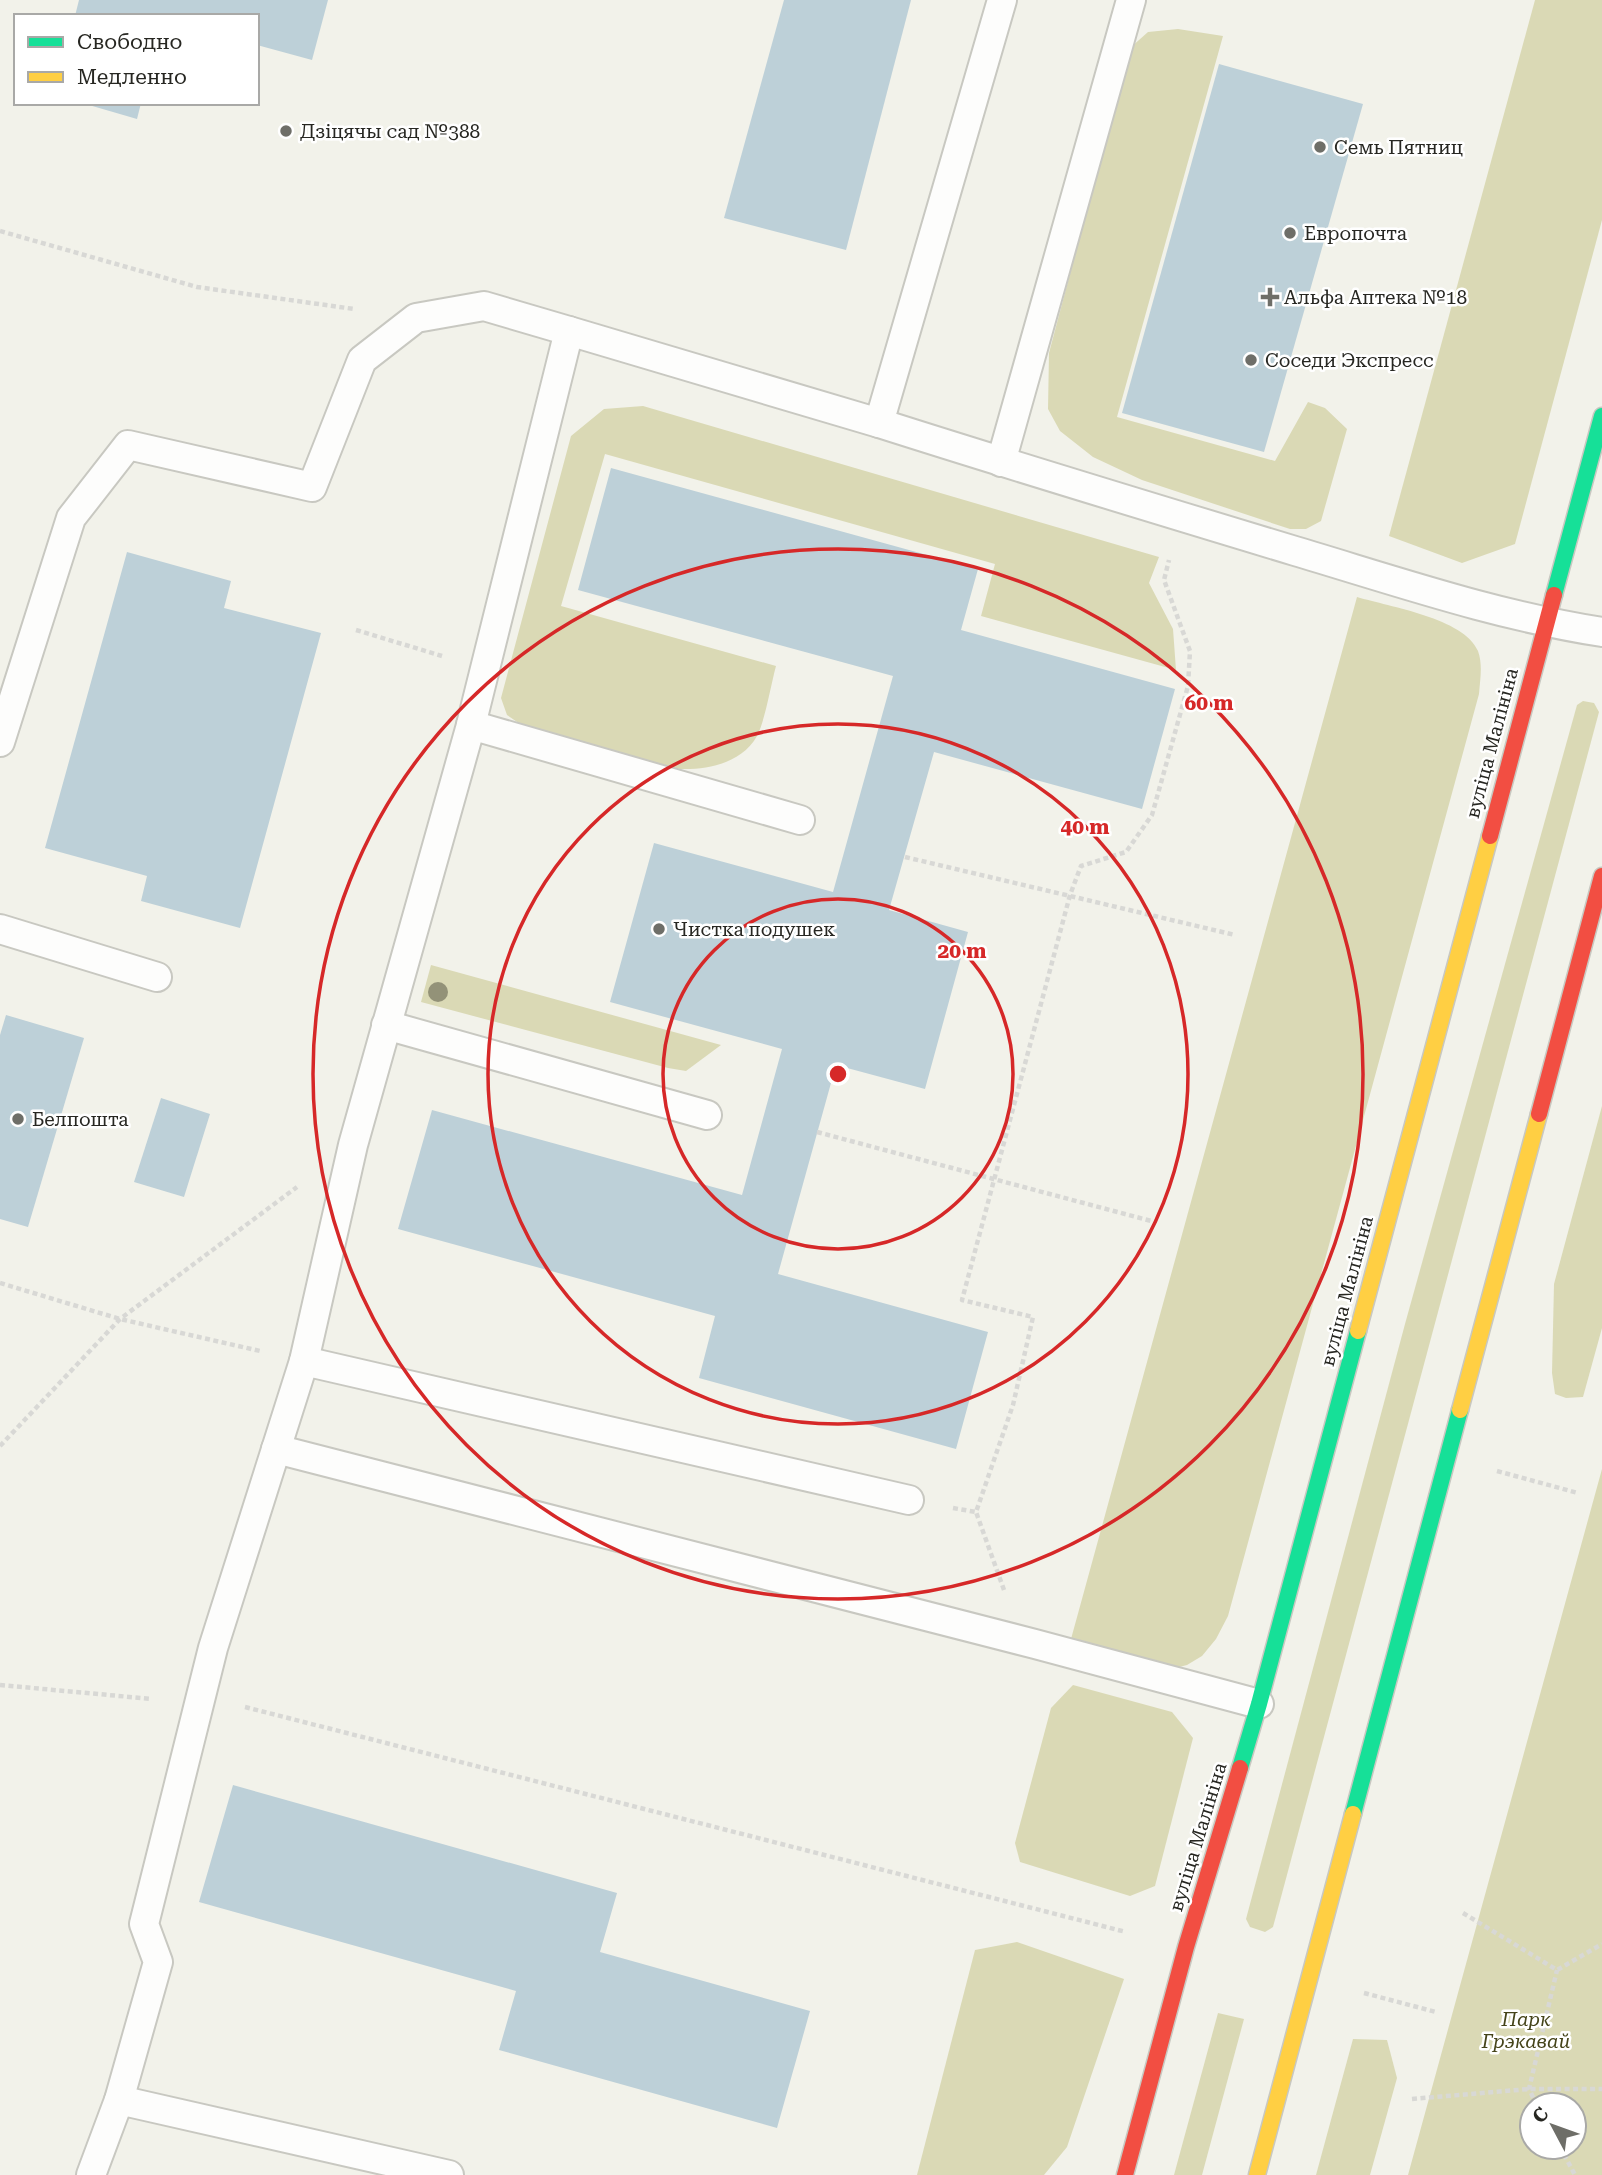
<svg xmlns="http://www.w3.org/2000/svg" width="1602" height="2175" font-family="'Roboto Serif',serif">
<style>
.green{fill:#dad9b5;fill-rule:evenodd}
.building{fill:#bdd0d8}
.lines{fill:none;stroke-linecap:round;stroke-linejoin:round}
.lane-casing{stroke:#c8c8c1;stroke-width:32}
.fast-casing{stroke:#c8c8c1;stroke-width:19}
.slow-casing{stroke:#c8c8c1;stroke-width:19}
.jam-casing{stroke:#c8c8c1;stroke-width:19}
.path{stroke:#d8d8d5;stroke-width:4.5;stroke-dasharray:5 3.5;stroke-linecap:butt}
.lane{stroke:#fdfdfc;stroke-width:28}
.fast{stroke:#16e098;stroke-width:16}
.slow{stroke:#ffcf43;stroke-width:16}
.jam{stroke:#f24e42;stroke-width:16}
.tree{fill:#939278}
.ring{fill:none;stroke:#d62828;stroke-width:3.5}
.poi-dot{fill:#6e6e68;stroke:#fff;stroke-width:2.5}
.labels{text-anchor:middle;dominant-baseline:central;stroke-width:5;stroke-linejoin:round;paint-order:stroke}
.poi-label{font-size:19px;fill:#272722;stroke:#fff;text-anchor:start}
.street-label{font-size:19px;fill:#272722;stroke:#fff}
.park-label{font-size:19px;font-style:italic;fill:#45441a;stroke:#fff}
.centre{fill:#d62828;stroke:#fff;stroke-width:3.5}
.ring-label{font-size:21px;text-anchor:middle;font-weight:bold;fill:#d62828;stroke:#fff;stroke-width:5;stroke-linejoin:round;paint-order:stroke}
</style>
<rect width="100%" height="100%" fill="#f2f2ea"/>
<!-- green -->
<g class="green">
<polygon points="1535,0 1602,0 1602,220 1515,544 1462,563 1389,536"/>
<polygon points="1178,29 1223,36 1117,417 1275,461 1308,402 1325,408 1347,429 1321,521 1306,529 1290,529 1142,480 1093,457 1060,431 1048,409 1049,353 1130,48 1148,32"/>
<path d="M643 406 1159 557 1149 583 1173 629 1176 670 981 616 995 564 605 454 561 606 776 666C771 684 765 721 757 736 742 763 708 770 680 769L526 728 507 715 501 698 571 436 604 409Z"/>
<path d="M1357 597C1390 607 1464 618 1478 651 1483 665 1480 680 1479 694L1228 1616 1216 1639 1202 1656 1187 1665 1156 1673 1082 1654 1071 1639Z"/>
<polygon points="1583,701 1594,703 1599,712 1273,1927 1265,1932 1250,1927 1246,1919 1405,1324 1577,705"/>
<polygon points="431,965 721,1045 686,1071 668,1068 421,1002"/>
<polygon points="1602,1106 1602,1328 1583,1397 1566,1398 1555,1394 1552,1373 1554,1284"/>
<path d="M1602 1469V2175H1408ZM1532 2105H1574V2147H1532Z"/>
<polygon points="1073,1685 1172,1712 1193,1738 1155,1886 1130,1896 1020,1862 1015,1843 1051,1708"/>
<polygon points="1017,1942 1124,1979 1067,2147 1044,2175 917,2175 975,1950"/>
<polygon points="1218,2013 1244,2019 1202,2175 1174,2175"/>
<polygon points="1353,2039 1387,2040 1397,2078 1370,2175 1316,2175"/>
</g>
<!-- building -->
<g class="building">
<polygon points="79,0 328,0 312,60 257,45 257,16 75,16"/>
<polygon points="784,0 911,0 846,250 724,218"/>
<polygon points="1219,64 1363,104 1264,452 1122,413"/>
<polygon points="82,103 141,103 137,119"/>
<polygon points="611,468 978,569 961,630 1175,689 1142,809 934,752 889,910 968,932 925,1089 836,1065 778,1274 988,1332 956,1449 699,1378 715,1316 398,1229 432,1110 742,1195 782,1049 610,1002 654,843 833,892 893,676 578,590"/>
<polygon points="127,552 231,581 224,608 321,633 240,928 141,901 147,876 45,848"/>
<polygon points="6,1015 84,1038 28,1227 0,1219 0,1035"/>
<polygon points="161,1098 210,1114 184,1197 134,1182"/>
<polygon points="233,1785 617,1893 600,1952 810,2011 777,2128 499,2050 516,1991 199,1902"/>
</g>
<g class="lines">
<defs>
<g id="lane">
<path d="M1002 0 879 423C1017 467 1156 509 1295 551 1396 581 1498 616 1602 632"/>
<polyline points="1001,462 1131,0"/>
<polyline points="471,725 800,820"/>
<polyline points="0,742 71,518 128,445 312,487 362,360 416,318 484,306 569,331"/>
<polyline points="0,929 157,977"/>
<polyline points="386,1025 707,1115"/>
<polyline points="304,1361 909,1500"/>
<polyline points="276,1449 1035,1644 1259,1704"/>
<polyline points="119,2100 449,2175"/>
<polyline points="91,2175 119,2100 158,1962 144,1924 213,1648 304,1361 353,1145 471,725 569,331 879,423"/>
</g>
<g id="fast">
<polyline points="1554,595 1602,416"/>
<polyline points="1240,1768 1259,1704 1358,1331"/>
<polyline points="1353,1814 1460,1410"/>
</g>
<g id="slow">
<polyline points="1358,1331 1490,836"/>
<polyline points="1460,1410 1539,1114"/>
<polyline points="1257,2175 1353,1814"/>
</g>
<g id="jam">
<polyline points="1490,836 1554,595"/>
<polyline points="1539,1114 1602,876"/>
<polyline points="1125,2175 1186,1947 1240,1768"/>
</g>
</defs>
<!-- lane casing -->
<use href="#lane" class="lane-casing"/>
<!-- fast casing -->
<use href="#fast" class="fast-casing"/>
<!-- slow casing -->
<use href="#slow" class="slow-casing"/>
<!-- jam casing -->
<use href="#jam" class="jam-casing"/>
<!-- path -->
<g class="path">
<polyline points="0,231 197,287 354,309"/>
<polyline points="356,630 442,656"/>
<polyline points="905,857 1235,935"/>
<polyline points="817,1132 1155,1222"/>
<polyline points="0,1283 120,1319 260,1351"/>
<polyline points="0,1446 120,1319 297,1187"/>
<polyline points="1497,1471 1578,1493"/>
<polyline points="953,1508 976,1512"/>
<polyline points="1004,1590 976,1512 1013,1405 1033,1317 962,1300 1070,895 1081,866 1126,852 1152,815 1188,686 1190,651 1164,580 1169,560"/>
<polyline points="0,1685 152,1699"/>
<polyline points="245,1707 1126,1932"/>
<polyline points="1463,1913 1557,1970 1602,1944"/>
<polyline points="1364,1993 1436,2012"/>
<polyline points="1412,2099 1529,2089 1602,2089"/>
<polyline points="1537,2105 1529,2089 1557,1970"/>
<polyline points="1560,2147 1575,2175"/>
</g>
<!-- lane -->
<use href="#lane" class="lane"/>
<!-- fast -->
<use href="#fast" class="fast"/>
<!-- slow -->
<use href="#slow" class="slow"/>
<!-- jam -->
<use href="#jam" class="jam"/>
</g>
<!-- trees -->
<circle class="tree" cx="438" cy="992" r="10"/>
<!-- distance rings -->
<g class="ring">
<circle cx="838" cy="1074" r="175"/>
<circle cx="838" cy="1074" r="350"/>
<circle cx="838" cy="1074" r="525"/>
</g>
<!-- markers -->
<g class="poi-dot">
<circle cx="286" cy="131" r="7"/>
<circle cx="1320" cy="147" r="7"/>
<circle cx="1290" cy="233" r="7"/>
<path d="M1266.5 286.5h7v7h7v7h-7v7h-7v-7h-7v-7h7z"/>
<circle cx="1251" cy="360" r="7"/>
<circle cx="659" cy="929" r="7"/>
<circle cx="18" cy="1119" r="7"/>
</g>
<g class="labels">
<!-- poi labels -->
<g class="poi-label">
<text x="300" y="131">Дзіцячы сад №388</text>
<text x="1334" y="147">Семь Пятниц</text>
<text x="1304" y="233">Европочта</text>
<text x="1284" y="297">Альфа Аптека №18</text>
<text x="1265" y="360">Соседи Экспресс</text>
<text x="673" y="929">Чистка подушек</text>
<text x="32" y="1119">Белпошта</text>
</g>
<!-- street labels -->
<g class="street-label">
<text transform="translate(1492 743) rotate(-75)">вуліца Малініна</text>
<text transform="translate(1347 1291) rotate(-75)">вуліца Малініна</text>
<text transform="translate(1198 1837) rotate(-73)">вуліца Малініна</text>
</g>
<!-- park labels -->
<g class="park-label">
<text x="1526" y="2019">Парк<tspan x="1526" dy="22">Грэкавай</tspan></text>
</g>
</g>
<circle cx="838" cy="1074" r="10" class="centre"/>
<g class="ring-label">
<text x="1209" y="710">60 m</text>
<text x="1085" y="834">40 m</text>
<text x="962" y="958">20 m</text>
</g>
<!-- legend -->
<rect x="14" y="14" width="245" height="91" fill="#ffffff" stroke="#a9a9a7" stroke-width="2"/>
<rect x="28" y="37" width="35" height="10" fill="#16e098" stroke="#a9a9a7" stroke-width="2"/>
<text x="77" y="49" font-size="21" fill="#272722">Свободно</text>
<rect x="28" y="72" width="35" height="10" fill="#ffcf43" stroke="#a9a9a7" stroke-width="2"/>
<text x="77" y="84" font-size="21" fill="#272722">Медленно</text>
<!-- north arrow -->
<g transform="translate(1553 2126) rotate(311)"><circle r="33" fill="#ffffff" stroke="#a9a9a7" stroke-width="2"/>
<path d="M0-5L12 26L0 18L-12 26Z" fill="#6e6e68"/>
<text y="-10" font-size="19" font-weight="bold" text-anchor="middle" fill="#272722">С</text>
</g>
</svg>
